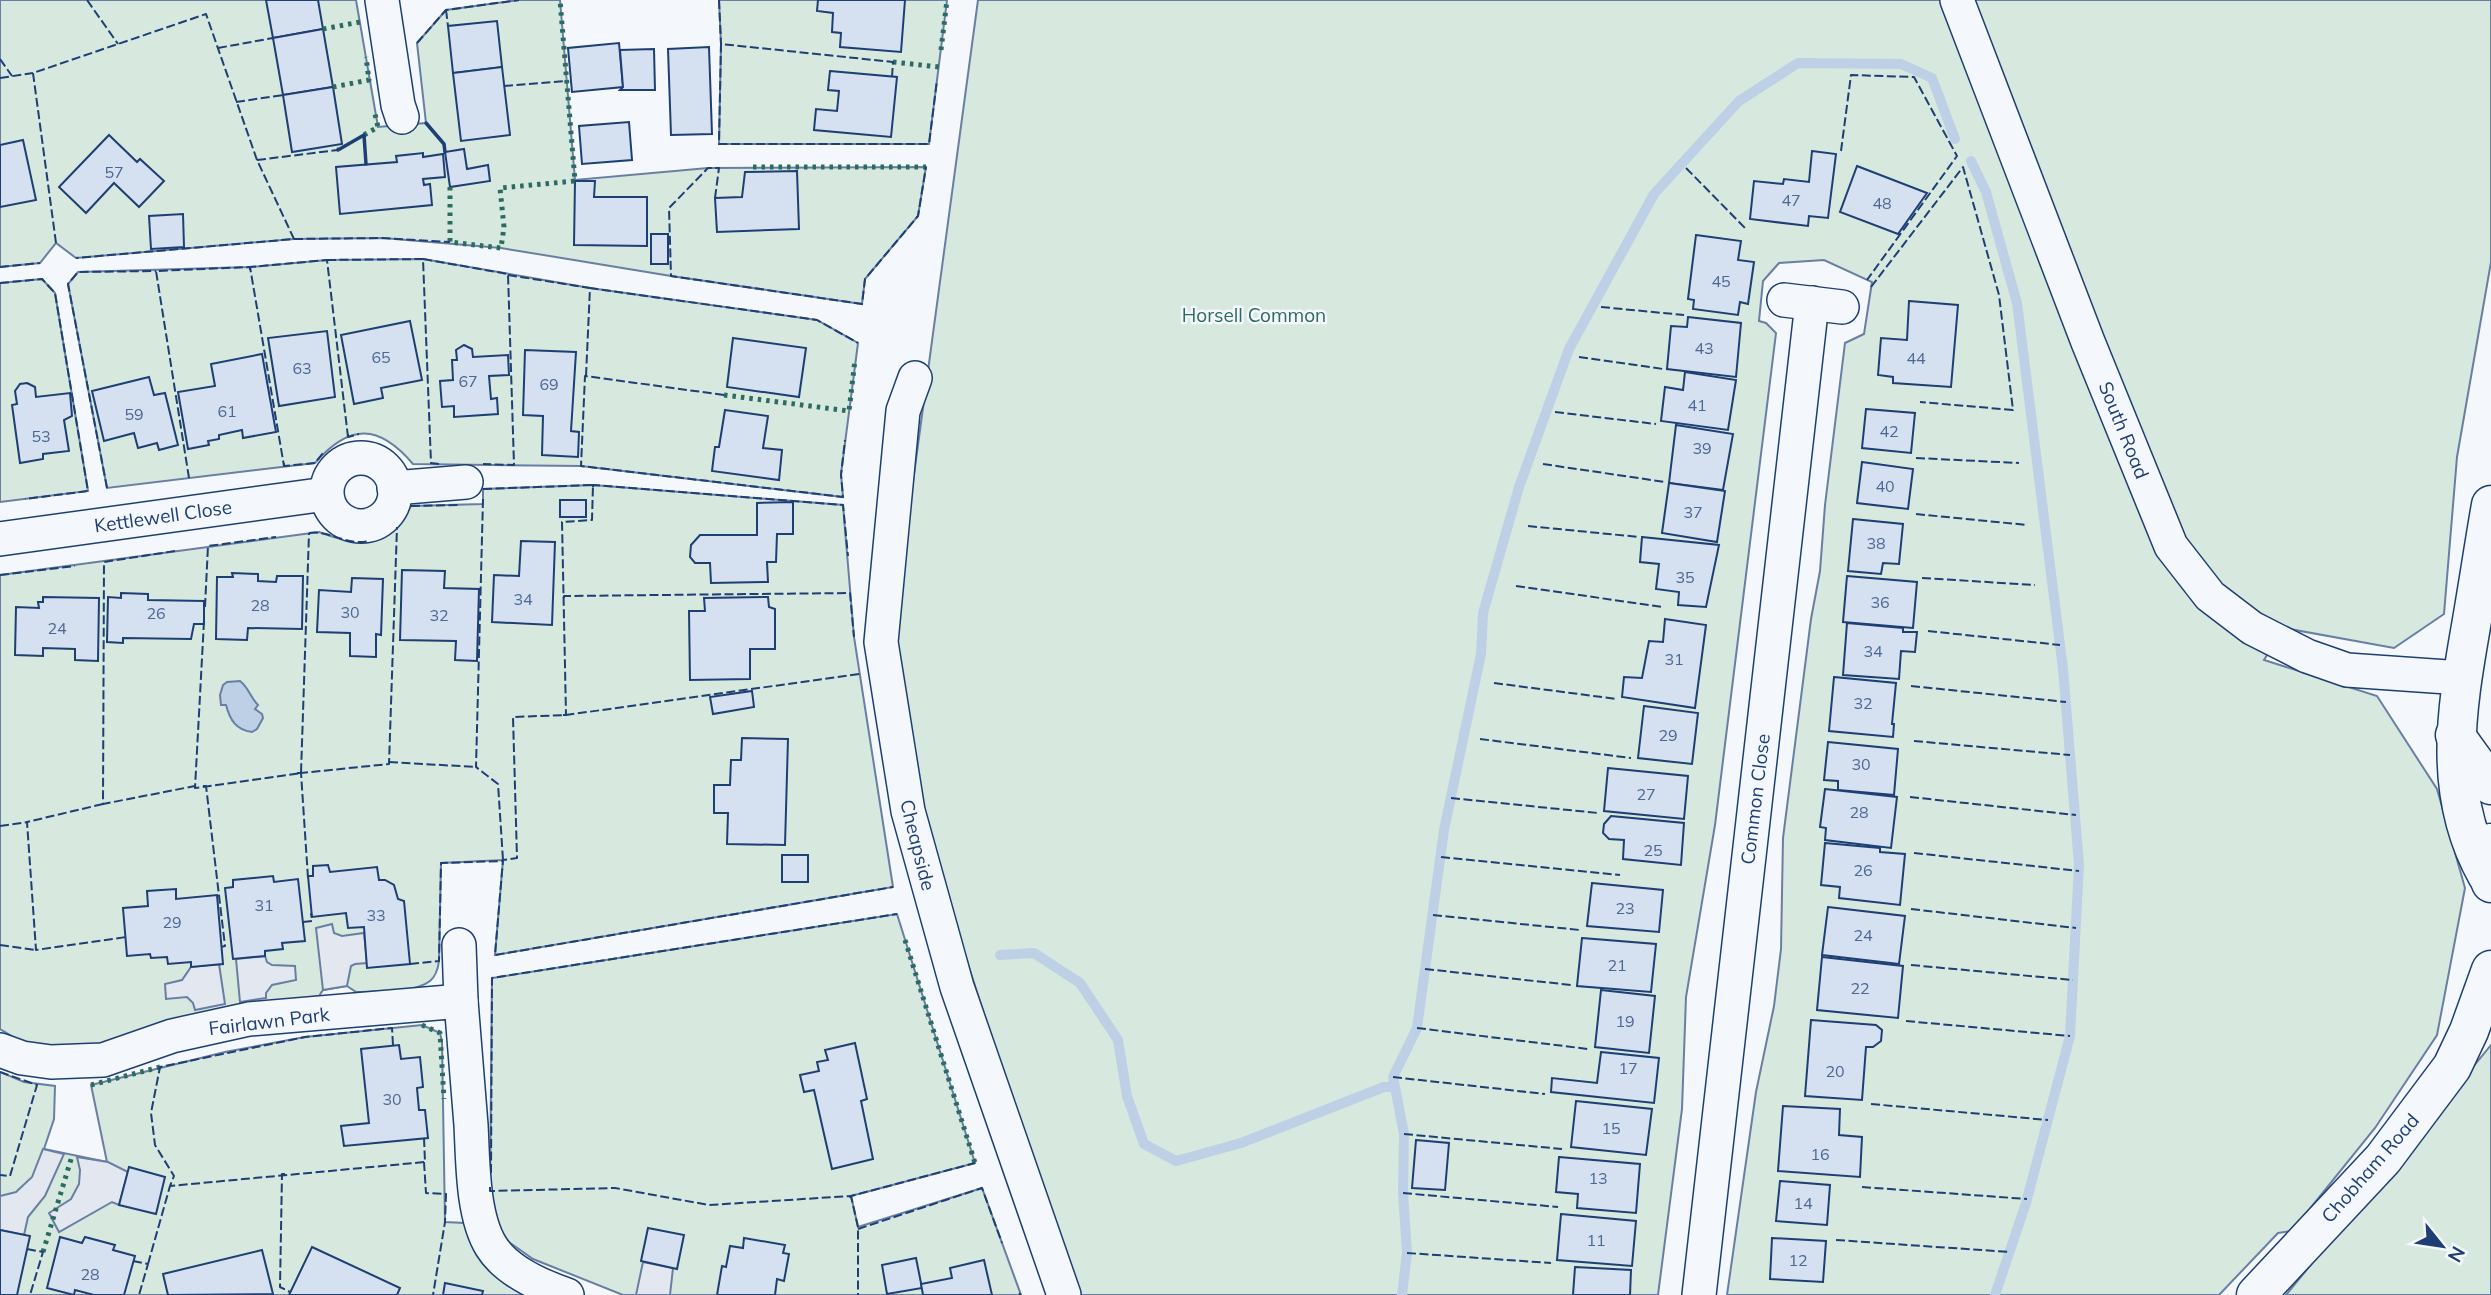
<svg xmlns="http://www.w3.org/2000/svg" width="2491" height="1295" font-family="Mulish,sans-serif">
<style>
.green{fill:#d7e8df;stroke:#687fa3;stroke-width:2}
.parking{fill:#e3e8f0;stroke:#687fa3;stroke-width:2}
.water{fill:#bed0e5;stroke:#687fa3;stroke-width:2}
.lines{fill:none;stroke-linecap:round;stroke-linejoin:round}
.stream{stroke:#bed0e5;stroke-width:10}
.building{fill:#d5e0f0;stroke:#1d3f73;stroke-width:2}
.street-casing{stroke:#1d3f73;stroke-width:36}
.secondary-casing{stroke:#1d3f73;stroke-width:41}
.primary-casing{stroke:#1d3f73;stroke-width:41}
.street{stroke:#f4f7fb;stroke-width:33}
.secondary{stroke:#f4f7fb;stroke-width:38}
.primary{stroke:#f4f7fb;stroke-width:38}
.hedge{stroke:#2c6c60;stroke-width:5;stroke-dasharray:3.5 5;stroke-linecap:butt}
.fence{stroke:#1d3f73;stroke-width:2;stroke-dasharray:9 3.5;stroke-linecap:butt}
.wall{stroke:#1d3f73;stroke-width:3.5}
.labels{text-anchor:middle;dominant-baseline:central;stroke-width:5;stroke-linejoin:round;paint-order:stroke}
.number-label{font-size:16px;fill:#4b6792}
.park-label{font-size:19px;fill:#2c6c60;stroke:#f4f7fb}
.street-label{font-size:19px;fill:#1d3f73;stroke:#f4f7fb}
</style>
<rect width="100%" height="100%" fill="#f4f7fb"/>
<!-- green -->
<g class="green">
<polygon points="0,0 356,0 378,127 426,123 417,43 446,10 519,0 560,0 575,180 708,168 926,167 918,216 865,279 862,304 671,276 501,248 383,238 294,239 76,258 56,243 40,263 0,267"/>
<polygon points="719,0 947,0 929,144 719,144 721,44"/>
<polygon points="978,0 2491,0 2491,262 2457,457 2444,614 2394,648 2284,628 2264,660 2377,696 2437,789 2465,888 2437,1035 2375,1128 2292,1231 2278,1233 2219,1295 1727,1295 1756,1092 1774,1006 1781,949 1783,838 1811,619 1820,571 1825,505 1845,343 1864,334 1872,282 1824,260 1779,263 1763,281 1759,321 1766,323 1776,333 1715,825 1686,997 1682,1109 1658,1295 1075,1295 920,816 891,645"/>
<path d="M423 259 590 288 817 320 858 343 841 474 843 497 581 466 413 464C379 424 350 423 315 463L107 488 68 284 78 272 250 267 327 260Z"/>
<polygon points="42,279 55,293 88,491 0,502 0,283"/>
<path d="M593 485 843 505 854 637 893 887 495 955 503 860 441 863 439 961C438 969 436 976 430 981 415 993 375 991 356 992L347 986 323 990 319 996 176 1020 106 1044 30 1047 0 1029V575L319 532C361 548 387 548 411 506L483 504V489Z"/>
<polygon points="897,914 975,1163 851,1196 858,1227 982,1188 1021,1295 623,1295 533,1259 499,1235 490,1191 492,978"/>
<polygon points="422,1025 440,1033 442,1042 445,1222 465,1223 471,1241 528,1295 0,1295 0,1072 24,1082 55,1086 54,1119 44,1149 107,1162 91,1085 225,1052 305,1037"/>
<polygon points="2491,1045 2491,1295 2286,1295"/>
</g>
<!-- parking -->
<g class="parking">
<polygon points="332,924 334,933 342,936 364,933 367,963 355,964 351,966 347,986 323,990 316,928"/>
<polygon points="265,956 267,962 272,965 295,966 296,980 272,985 266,993 266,998 240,1002 236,959"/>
<polygon points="219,964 225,1004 195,1010 193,1003 187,997 166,999 165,984 182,980 191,967"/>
<polygon points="43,1149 64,1154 45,1196 28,1217 24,1235 0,1230 0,1196 16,1192 32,1177"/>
<polygon points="77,1157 108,1162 128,1172 119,1205 112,1202 59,1232 49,1213 71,1199 79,1184 80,1170"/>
<polygon points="643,1262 673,1268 670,1295 636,1295"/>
</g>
<!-- water -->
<path class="water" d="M240 681C249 688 250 697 258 705L255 709 262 714 263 718 257 729 252 732C236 730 230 720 226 705H221L220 695 223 685 227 682Z"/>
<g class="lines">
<!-- stream -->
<g class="stream">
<polyline points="1971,161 1986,192 2017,303 2063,669 2079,865 2070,1036 2026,1203 1995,1295"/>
<polyline points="1000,955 1034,953 1080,983 1118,1040 1127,1096 1144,1144 1176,1161 1241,1143 1384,1087 1395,1087"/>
<polyline points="1402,1295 1407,1253 1403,1193 1404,1134 1393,1077 1417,1028 1444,830 1481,654 1483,613 1519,487 1569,349 1654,194 1739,101 1798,63 1901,64 1932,78 1955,139"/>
</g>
</g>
<!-- building -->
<g class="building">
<polygon points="266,0 318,0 323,29 273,38"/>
<polygon points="818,0 905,0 901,52 840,47 841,33 832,32 833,13 817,11"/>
<polygon points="497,21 502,67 453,73 448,26"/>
<polygon points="323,29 333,87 283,95 273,38"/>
<polygon points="619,43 623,87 572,92 568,48"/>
<polygon points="709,47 712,134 671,135 668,49"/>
<polygon points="654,49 655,90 620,90 623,87 620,50"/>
<polygon points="502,67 510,135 461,141 453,73"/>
<polygon points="830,71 897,77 891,137 814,130 816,109 837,111 839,91 828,90"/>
<polygon points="333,87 342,144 292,152 283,95"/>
<polygon points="629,122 632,160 582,164 579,126"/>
<polygon points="109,135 137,162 140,159 164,181 139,207 114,183 86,213 59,187"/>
<polygon points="23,140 36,200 0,207 0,145"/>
<polygon points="464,149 467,169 488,165 490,181 450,187 445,152"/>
<polygon points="1812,151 1836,154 1828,218 1809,216 1808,226 1750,219 1754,181 1783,184 1784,179 1809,182"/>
<polygon points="423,153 423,157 443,154 445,177 423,179 424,185 430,184 432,205 340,214 336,167 397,162 396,156"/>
<polygon points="1857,166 1927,193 1898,234 1840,212"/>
<polygon points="797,171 799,229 717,232 715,198 742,197 745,172"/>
<polygon points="575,181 595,181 594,197 647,197 647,246 574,245"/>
<polygon points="183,214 184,247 151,249 149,216"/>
<rect x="651" y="234" width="17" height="30"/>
<polygon points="1696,235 1741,241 1738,260 1754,262 1748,304 1740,302 1738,315 1693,309 1694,300 1688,299"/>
<polygon points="1909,301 1958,305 1951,387 1893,383 1893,377 1878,375 1881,338 1907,340"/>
<polygon points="1688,317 1741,323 1736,377 1667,369 1671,326 1687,327"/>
<polygon points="410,321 422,380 381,388 383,398 354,404 341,335"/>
<polygon points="327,331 335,397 279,406 268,338"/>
<polygon points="733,338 806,348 799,397 727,387"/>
<polygon points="464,345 472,349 473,357 508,355 509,375 489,376 491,399 497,398 498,414 454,417 454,406 442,407 440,381 453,380 452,360 457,360 456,350"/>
<polygon points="525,350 576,352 571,431 579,432 578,457 542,455 543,416 523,415"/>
<polygon points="262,354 276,432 243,438 242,430 219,435 219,439 208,441 209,445 188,449 178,392 215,386 211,364"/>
<polygon points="1685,372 1736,380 1728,430 1661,421 1665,387 1683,390"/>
<polygon points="149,377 154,395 165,393 178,445 159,450 157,443 138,448 134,433 104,441 92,391"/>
<polygon points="27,383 35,387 36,397 70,393 72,416 64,420 69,451 43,454 43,459 20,463 12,405 17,404 15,391 20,384"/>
<polygon points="1866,409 1915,413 1911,453 1862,448"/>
<polygon points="725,410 768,416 763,448 782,450 779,480 712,471 715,447 719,447"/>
<polygon points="1676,425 1733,434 1723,490 1669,483"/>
<polygon points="1862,462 1913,469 1908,509 1857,503"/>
<polygon points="1669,483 1725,491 1717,542 1662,533"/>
<rect x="560" y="500" width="26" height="17"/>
<polygon points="793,502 793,534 777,534 776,562 767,562 768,582 711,583 710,563 695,563 690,557 691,545 700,535 757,535 757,503"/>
<polygon points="1853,519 1903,524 1899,564 1883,563 1881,574 1848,571"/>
<polygon points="1642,537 1719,545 1706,607 1678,605 1679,592 1656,589 1659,564 1640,562"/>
<polygon points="521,541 555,542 552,625 492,622 494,575 519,576"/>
<polygon points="402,570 445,571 444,588 479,589 477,661 455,660 456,641 400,640"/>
<polygon points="232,573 258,574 258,581 276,582 277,576 303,576 302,629 248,628 247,640 216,639 217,577 233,577"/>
<polygon points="1847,576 1917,582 1913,628 1843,622"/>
<polygon points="352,578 383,579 381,635 376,634 376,657 350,656 350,633 317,632 319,590 351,592"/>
<polygon points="121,593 148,594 148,600 204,601 204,624 194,624 191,639 123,638 123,643 107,642 108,597 121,598"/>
<polygon points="43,597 99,598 98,661 75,660 75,649 43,648 43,656 15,655 16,607 39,608 38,602 43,602"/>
<polygon points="768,597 769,607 775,609 775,649 750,649 750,679 690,680 689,611 705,611 704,598"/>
<polygon points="1665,619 1706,625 1695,708 1622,697 1624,677 1642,678 1649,641 1663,642"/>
<polygon points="1847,623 1903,628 1903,632 1917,632 1915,652 1901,651 1899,679 1843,675"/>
<polygon points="1834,677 1896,683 1892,724 1894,724 1893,737 1829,731"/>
<polygon points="752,691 754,707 713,714 710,697"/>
<polygon points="1644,706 1698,713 1692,764 1638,758"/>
<polygon points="742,738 788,739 785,845 727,844 728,813 714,813 714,785 730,785 731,760 741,760"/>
<polygon points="1828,742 1898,749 1894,795 1838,790 1838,781 1824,780"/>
<polygon points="1608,768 1688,776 1684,819 1604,811"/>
<polygon points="1825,789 1897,797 1891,848 1825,840 1826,828 1820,827"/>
<polygon points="1611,816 1684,823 1681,865 1623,859 1624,840 1609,839 1603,833 1604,824"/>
<polygon points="1825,843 1880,848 1880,852 1905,854 1900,905 1839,898 1840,887 1821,885"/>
<rect x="782" y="855" width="26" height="27"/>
<polygon points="328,865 330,872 377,867 379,880 385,880 394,885 398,899 404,901 410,964 367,968 364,927 348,928 346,913 312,917 308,876 313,876 313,866"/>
<polygon points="273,876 274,882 298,879 305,941 282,943 283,949 265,951 265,956 233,959 225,888 233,887 233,880"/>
<polygon points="1592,883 1663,890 1659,932 1587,926"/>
<polygon points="176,889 176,899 217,895 223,964 191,967 191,962 168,964 167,957 151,958 150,954 127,956 123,908 148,906 147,891"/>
<polygon points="1828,907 1905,916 1899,964 1822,955"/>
<polygon points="1582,938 1656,944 1651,992 1577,986"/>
<polygon points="1822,957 1903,966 1898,1018 1817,1010"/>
<polygon points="1601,990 1655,996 1649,1053 1595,1047"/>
<polygon points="1811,1020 1876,1025 1882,1030 1881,1041 1873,1047 1866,1047 1862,1100 1805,1096"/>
<polygon points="855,1043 867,1099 861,1101 873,1159 832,1169 814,1090 804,1092 800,1075 819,1071 817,1062 828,1060 825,1050"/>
<polygon points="399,1045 401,1059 420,1057 423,1087 417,1088 419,1110 425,1110 428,1138 344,1146 341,1126 369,1123 361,1049"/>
<polygon points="1601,1052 1659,1058 1654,1103 1551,1092 1552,1078 1597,1083"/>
<polygon points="1576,1101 1652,1109 1646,1155 1571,1147"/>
<polygon points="1783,1106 1840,1109 1839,1135 1862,1137 1860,1177 1778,1171"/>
<polygon points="1416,1140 1449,1143 1445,1190 1412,1188"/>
<polygon points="1559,1157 1640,1164 1636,1213 1577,1208 1578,1194 1556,1192"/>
<polygon points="129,1167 165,1177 156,1214 119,1205"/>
<polygon points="1780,1181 1830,1185 1827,1225 1776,1221"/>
<polygon points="1561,1214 1636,1221 1632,1266 1557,1260"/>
<polygon points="648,1228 684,1235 677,1269 641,1261"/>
<polygon points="0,1230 30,1236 17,1295 0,1295"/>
<polygon points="60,1237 82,1243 85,1237 115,1245 113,1250 135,1256 124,1295 94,1295 75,1290 74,1295 47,1288"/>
<polygon points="744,1238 785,1245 783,1253 789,1254 784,1281 777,1279 775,1295 717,1295 722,1266 726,1267 730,1246 743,1248"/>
<polygon points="1772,1238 1826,1241 1823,1282 1770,1279"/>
<polygon points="312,1247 400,1288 397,1295 289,1295"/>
<polygon points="262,1250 273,1294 168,1295 163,1274"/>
<polygon points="916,1258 922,1288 887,1294 882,1265"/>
<polygon points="984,1260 992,1295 923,1295 921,1284 952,1278 950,1268"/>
<polygon points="1575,1267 1631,1270 1630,1295 1573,1295"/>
<polygon points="445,1283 483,1291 482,1295 443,1295"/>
</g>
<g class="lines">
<defs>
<g id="street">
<polyline points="382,0 398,105 402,117"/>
<polyline points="1957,0 2088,342 2171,546 2210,596 2252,628 2307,656 2347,670 2462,678"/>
<polyline points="1784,300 1842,307"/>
<polyline points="915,378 903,411 881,642 908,811 957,987 1064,1295"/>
<circle cx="361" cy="492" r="34"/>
<polyline points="394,488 466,482"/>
<polyline points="0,539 326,494"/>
<polyline points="459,945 461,1001"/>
<path d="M0 1050 22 1058 51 1062 103 1060 172 1036 249 1019 461 1001C464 1042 468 1083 471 1125 473 1161 472 1215 491 1246 506 1271 541 1286 567 1295"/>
<polyline points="1699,1295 1812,303"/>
</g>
<g id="secondary">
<polyline points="2455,735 2491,785"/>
<path d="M2487 875C2442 795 2456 712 2471 626 2478 586 2484 545 2491 505"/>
</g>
<g id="primary">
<path d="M2491 843C2487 857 2485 870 2491 883"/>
<polyline points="2256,1295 2383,1159 2452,1067 2469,1031 2491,970"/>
</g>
</defs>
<!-- street casing -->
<use href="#street" class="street-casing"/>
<!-- secondary casing -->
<use href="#secondary" class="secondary-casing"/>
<!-- primary casing -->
<use href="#primary" class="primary-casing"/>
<!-- street -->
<use href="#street" class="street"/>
<!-- secondary -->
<use href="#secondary" class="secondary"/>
<!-- primary -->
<use href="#primary" class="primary"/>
<!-- hedge -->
<g class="hedge">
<polyline points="323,29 360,22"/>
<polyline points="941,50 947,0"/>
<polyline points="893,62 939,67"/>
<polyline points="333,87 369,80 366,57"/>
<polyline points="364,135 378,127 375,114"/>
<polyline points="753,167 926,167"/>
<polyline points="450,187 450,242 501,248 504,227 500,188 575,181 560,0"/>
<polyline points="724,395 849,411 855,360"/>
<polyline points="905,940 975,1163"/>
<polyline points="422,1025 440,1033 444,1099"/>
<polyline points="91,1085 160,1067"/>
<polyline points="43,1252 72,1156"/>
</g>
<!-- fence -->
<g class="fence">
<polyline points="87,0 118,44"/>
<polyline points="719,0 721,44"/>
<polyline points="446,10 448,26"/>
<polyline points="417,43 446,10 519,0"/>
<polyline points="218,48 273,38"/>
<polyline points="0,59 12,76"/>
<polyline points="892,77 893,62 721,44 719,144 929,144 937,80"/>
<polyline points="0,78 33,73"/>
<polyline points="504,86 566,81"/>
<polyline points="236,102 283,95"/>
<polyline points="1841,151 1851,75 1914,77 1957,156 1867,280"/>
<polyline points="257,160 338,150 337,145"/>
<polyline points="1686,168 1745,228"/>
<polyline points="715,198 719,168 708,168 669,208 671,276 862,304 865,279 918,216 926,167"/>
<polyline points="294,239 382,238 450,242"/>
<polyline points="56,243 33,73 206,14 257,160 294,239 76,258"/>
<polyline points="327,260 423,259 423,261"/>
<polyline points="0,267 40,263"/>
<polyline points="250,270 250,267 327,260 348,437"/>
<polyline points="508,275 590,288 590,291"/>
<polyline points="0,283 42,279 55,293 88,491 25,499"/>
<polyline points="1871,287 1963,167 1999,295 2013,410 1920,402"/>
<polyline points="1601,307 1684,315"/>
<polyline points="1579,357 1663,369"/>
<polyline points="586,376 590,288 817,320 858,343"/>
<polyline points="724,395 585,376 581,466 843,497 841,475 845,440"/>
<polyline points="1555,412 1656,424"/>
<polyline points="348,434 348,437 359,434"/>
<polyline points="1916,458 2019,463"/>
<polyline points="284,463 284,466 315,463 323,453"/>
<polyline points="439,464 431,463 423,259 508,274 514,465 483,464"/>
<polyline points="1543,464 1665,482"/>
<polyline points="189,478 156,271 250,267 284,466"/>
<polyline points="593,487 593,485 843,505 848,556"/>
<polyline points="107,488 68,284 78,272 156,271"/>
<polyline points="483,489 593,485 592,520 562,522 566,715 563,715"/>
<polyline points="483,499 476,767 498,784 503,860 506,860"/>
<polyline points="411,506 460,505"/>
<polyline points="1916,514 2027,525"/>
<polyline points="1528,526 1639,537"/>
<path d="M309 533C331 530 344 546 369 541"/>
<polyline points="175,551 104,562 103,804 195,786"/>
<polyline points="0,575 75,566"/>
<polyline points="1922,578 2035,585"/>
<polyline points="1516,586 1663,607"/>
<polyline points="564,598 564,596 850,593 854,637"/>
<polyline points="205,607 208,546 276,537"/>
<polyline points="204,621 195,788 301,773 309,533"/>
<polyline points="1928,631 2060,645"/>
<polyline points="859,674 566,715 513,717 517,858 503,860 495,955 893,887"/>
<polyline points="1494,683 1617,699"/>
<polyline points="1911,686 2066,702"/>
<polyline points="1480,739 1631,758"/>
<polyline points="1914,741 2070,755"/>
<polyline points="389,762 476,767 477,766"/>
<polyline points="301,771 301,773 389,764 397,527"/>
<polyline points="297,773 301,773 308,878"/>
<polyline points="203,786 206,786 225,946 221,947"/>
<polyline points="1910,797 2076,815"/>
<polyline points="1451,798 1598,813"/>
<polyline points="103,804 27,822 36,950 126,937"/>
<polyline points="0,826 28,822"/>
<polyline points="1914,853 2079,871"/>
<polyline points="1441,857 1620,875"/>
<polyline points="1911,909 2076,928"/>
<polyline points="1433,915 1580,930"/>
<polyline points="303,922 312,921 311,913"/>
<polyline points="0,945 36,950 36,948"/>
<polyline points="410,964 439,961 441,863 503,861"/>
<polyline points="1911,965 2073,980"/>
<polyline points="1425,969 1571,985"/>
<polyline points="1906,1021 2070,1036"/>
<polyline points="1417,1028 1588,1049"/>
<polyline points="393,1045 392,1028 305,1037 160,1067 151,1113 155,1145 174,1176 170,1186 425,1162 424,1138"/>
<polyline points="0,1072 37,1085 10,1176 0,1175"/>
<polyline points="1393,1077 1545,1094"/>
<polyline points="1871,1104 2048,1120"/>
<polyline points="1404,1134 1562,1149"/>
<polyline points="424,1162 426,1193 446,1194 445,1222 433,1295"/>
<polyline points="491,1173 492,978 897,914"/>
<polyline points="285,1174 282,1174 280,1287 290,1292"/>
<polyline points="490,1187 490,1191 615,1188 709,1205 851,1196 975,1163"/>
<polyline points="1862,1187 2027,1199"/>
<polyline points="1403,1193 1558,1207"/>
<polyline points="849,1197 851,1196 858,1227 858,1295"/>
<polyline points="858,1229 982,1188 1002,1243"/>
<polyline points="1836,1240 2010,1252"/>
<polyline points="27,1249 43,1252 30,1295"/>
<polyline points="1407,1253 1551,1263"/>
<polyline points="133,1261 148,1264 139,1295"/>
<polyline points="148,1264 170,1186"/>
<polyline points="1019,1293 1021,1295"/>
</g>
<!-- wall -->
<g class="wall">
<polyline points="426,123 444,144 445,152"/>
<polyline points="338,150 364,135 366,164"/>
</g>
</g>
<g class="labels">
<!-- number labels -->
<g class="number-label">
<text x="114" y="172">57</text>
<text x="1791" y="200">47</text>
<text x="1882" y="203">48</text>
<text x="1721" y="281">45</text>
<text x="1704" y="348">43</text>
<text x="381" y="357">65</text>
<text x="1916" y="358">44</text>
<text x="302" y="368">63</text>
<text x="468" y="381">67</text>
<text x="549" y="384">69</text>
<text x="1697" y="405">41</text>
<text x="227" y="411">61</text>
<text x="134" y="414">59</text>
<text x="1889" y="431">42</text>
<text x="41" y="436">53</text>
<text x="1702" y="448">39</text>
<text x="1885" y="486">40</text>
<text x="1693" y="512">37</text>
<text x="1876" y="543">38</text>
<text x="1685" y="577">35</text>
<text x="523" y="599">34</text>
<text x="1880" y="602">36</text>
<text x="260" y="605">28</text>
<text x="350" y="612">30</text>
<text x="156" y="613">26</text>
<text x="439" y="615">32</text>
<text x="57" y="628">24</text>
<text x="1873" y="651">34</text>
<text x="1674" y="659">31</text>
<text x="1863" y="703">32</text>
<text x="1668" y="735">29</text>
<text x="1861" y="764">30</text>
<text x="1646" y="794">27</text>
<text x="1859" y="812">28</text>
<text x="1653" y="850">25</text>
<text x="1863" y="870">26</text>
<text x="264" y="905">31</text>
<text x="1625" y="908">23</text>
<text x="376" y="915">33</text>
<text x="172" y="922">29</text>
<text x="1863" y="935">24</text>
<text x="1617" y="965">21</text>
<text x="1860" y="988">22</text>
<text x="1625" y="1021">19</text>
<text x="1628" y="1068">17</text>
<text x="1835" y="1071">20</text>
<text x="392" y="1099">30</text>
<text x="1611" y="1128">15</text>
<text x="1820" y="1154">16</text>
<text x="1598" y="1178">13</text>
<text x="1803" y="1203">14</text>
<text x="1596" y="1240">11</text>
<text x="1798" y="1260">12</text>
<text x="90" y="1274">28</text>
</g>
<!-- park labels -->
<g class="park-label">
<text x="1254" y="315">Horsell Common</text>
</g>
<!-- street labels -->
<g class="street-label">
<text transform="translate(2124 430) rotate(68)">South Road</text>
<text transform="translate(163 516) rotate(-8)">Kettlewell Close</text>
<text transform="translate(1755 799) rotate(-83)">Common Close</text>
<text transform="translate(918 845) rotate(76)">Cheapside</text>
<text transform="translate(269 1021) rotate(-7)">Fairlawn Park</text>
<text transform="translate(2370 1168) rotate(-49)">Chobham Road</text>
</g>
</g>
<!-- north arrow -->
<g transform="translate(2442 1246) rotate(120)" stroke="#f4f7fb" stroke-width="5" paint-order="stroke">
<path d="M0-5L12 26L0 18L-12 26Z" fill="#1d3f73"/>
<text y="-10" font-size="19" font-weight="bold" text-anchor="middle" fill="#1d3f73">N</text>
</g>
</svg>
